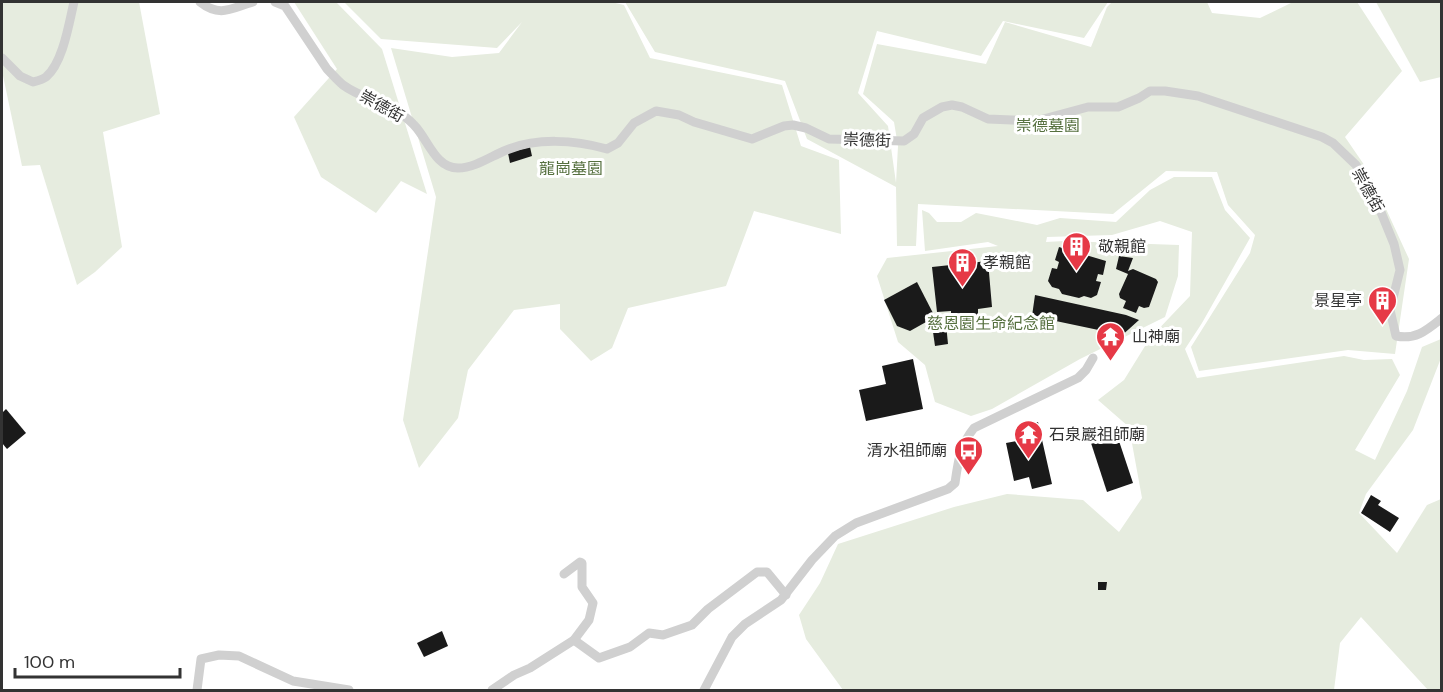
<svg xmlns="http://www.w3.org/2000/svg" width="1443" height="692" font-family="'DM Sans','Noto Sans TC',sans-serif">
<style>
.green{fill:#e6ecdf}
.building{fill:#1a1a1a}
.lines{fill:none;stroke-linecap:round;stroke-linejoin:round}
.street{stroke:#d0d0d0;stroke-width:9}
.labels{text-anchor:middle;dominant-baseline:central;stroke-width:6;stroke-linejoin:round;paint-order:stroke}
.street-label{font-size:16px;fill:#333;stroke:#fff}
.park-label{font-size:16px;fill:#56703f;stroke:#fff}
.poi-label{font-size:16px;fill:#333;stroke:#fff;text-anchor:start}
</style>
<rect width="100%" height="100%" fill="#fff"/>
<!-- green -->
<g class="green">
<polygon points="2,2 139,2 160,114 103,132 122,247 95,272 77,285 40,165 22,166 2,71"/>
<polygon points="294,2 336,2 382,49 427,194 401,181 376,213 321,177 294,117 337,69"/>
<polygon points="344,2 611,2 624,5 650,58 782,85 801,146 839,160 841,234 754,211 726,286 628,308 612,348 591,361 560,329 560,304 514,310 468,370 458,418 419,468 403,420 436,197 391,48 452,57 499,53 522,22 497,48 381,39"/>
<polygon points="625,2 1108,2 1084,38 1003,21 981,56 877,31 858,93 888,126 896,183 898,146 894,122 863,94 877,44 986,64 1005,22 1091,47 1107,7 1112,2 1207,2 1212,13 1260,18 1293,2 1357,2 1402,71 1345,137 1369,172 1409,259 1395,354 1348,350 1199,371 1191,347 1250,253 1255,235 1228,205 1217,172 1166,171 1113,214 918,204 916,246 897,246 896,187 807,139 785,81 655,52"/>
<polygon points="1376,2 1441,2 1441,77 1420,82"/>
<polygon points="1174,177 1212,177 1225,210 1250,238 1202,323 1185,349 1197,378 1344,356 1364,360 1392,359 1400,375 1355,450 1375,460 1407,391 1422,347 1441,339 1441,358 1413,430 1366,494 1359,513 1397,553 1427,505 1441,499 1441,690 1428,690 1361,617 1340,643 1334,690 843,690 806,639 799,615 820,583 838,544 954,507 1007,494 1083,500 1119,532 1142,498 1129,427 1098,400 1124,380 1150,338 1190,296 1192,232 1160,221 1112,235 1047,237 1046,242 1064,241 1179,245 1178,276 1165,317 1080,359 992,409 971,416 935,402 925,365 898,342 877,276 887,258 998,246 988,242 925,251 922,210 929,213 937,222 961,222 976,213 1037,225 1060,218 1116,222 1150,190"/>
</g>
<!-- building -->
<g class="building">
<polygon points="530,147 532,156 510,163 508,153"/>
<polygon points="1059,247 1106,261 1103,275 1098,274 1096,281 1101,282 1097,295 1091,298 1084,296 1079,298 1062,294 1059,289 1052,287 1048,281 1052,268 1057,269 1059,262 1055,260"/>
<polygon points="1119,256 1133,258 1128,271 1133,269 1156,279 1158,282 1149,307 1144,308 1139,306 1136,313 1123,308 1126,301 1120,298 1119,294 1128,274 1116,269"/>
<polygon points="988,261 992,307 978,309 978,316 951,319 951,311 937,312 932,267"/>
<polygon points="917,282 935,317 910,331 897,326 884,300"/>
<polygon points="1035,295 1126,315 1139,320 1119,338 1108,332 1032,316"/>
<polygon points="946,324 948,344 935,346 932,325"/>
<polygon points="913,359 923,409 866,421 859,390 886,384 882,366"/>
<polygon points="6,409 26,433 7,449 2,443 2,413"/>
<polygon points="1038,422 1052,484 1032,489 1029,477 1014,481 1006,443 1022,440 1019,427"/>
<polygon points="1117,435 1133,483 1107,492 1091,443"/>
<polygon points="1371,495 1381,501 1378,505 1399,518 1390,532 1361,513"/>
<polygon points="1098,582 1107,582 1106,590 1098,590"/>
<polygon points="442,631 448,646 424,657 417,643"/>
</g>
<g class="lines">
<!-- street -->
<g class="street">
<path d="M200 2C220 18 232 8 253 2"/>
<path d="M275 2 285 6 327 69C332 74 337 80 343 85 365 101 395 104 414 125 428 139 435 168 458 168 474 168 490 157 504 151 536 137 575 140 607 149L618 143 634 123 656 111 679 115 694 122 752 139 784 126 793 125 806 128 829 139 904 141 914 134 923 118 942 107 952 105 962 107 988 119 1036 121 1088 107H1118L1139 98 1150 91H1165L1198 96 1322 137 1333 143 1356 165 1376 200 1394 244 1400 270 1390 310 1396 336C1416 340 1427 330 1442 318"/>
<path d="M2 58 20 76 33 82C37 81 42 80 46 77 63 63 69 23 74 2"/>
<polyline points="574,640 599,658 630,647 649,633 663,635 692,625 708,609 757,572 767,572 786,595"/>
<polyline points="197,690 201,659 219,655 239,656 293,681 349,690"/>
<polyline points="492,690 514,675 530,668 574,640 589,620 593,603 582,587 582,563 580,562 564,574"/>
<path d="M704 690 732 637 745 624 781 600 812 560 835 536 856 523 948 489 955 483C958 462 960 445 974 428L1078 378 1086 370 1093 358"/>
</g>
</g>
<!-- icons -->
<defs>
<symbol id="building-pin" viewBox="-11 -11 22 30"><path d="M0 17L-7.5 6A9.5 9.5 0 1 1 7.5 6Z" fill="#e63946" stroke="#fff"/><path d="M-4-6H4V6H1V3H-1V6H-4ZM-2.5-4.3h1.7v1.8h-1.7ZM.8-4.3h1.7v1.8H.8ZM-2.5-1h1.7V.8h-1.7ZM.8-1h1.7V.8H.8Z" fill="#fff"/></symbol>
<symbol id="temple-pin" viewBox="-11 -11 22 30"><path d="M0 17L-7.5 6A9.5 9.5 0 1 1 7.5 6Z" fill="#e63946" stroke="#fff"/><path d="M0-6L5-2H3V0L6.5 2.5H4V6H1.5V3h-3V6H-4V2.5H-6.5L-3 0V-2H-5Z" fill="#fff"/></symbol>
<symbol id="bus-pin" viewBox="-11 -11 22 30"><path d="M0 17L-7.5 6A9.5 9.5 0 1 1 7.5 6Z" fill="#e63946" stroke="#fff"/><path d="M-5-6H5V4H4V6H2V4H-2V6H-4V4H-5ZM-3.5-4V0h7V-4ZM-3.5 1.2v1.5H-2V1.2ZM2 1.2v1.5H3.5V1.2Z" fill="#fff"/></symbol>
</defs>
<g fill-rule="evenodd">
<use href="#building-pin" x="1060" y="230" width="33" height="45"/>
<use href="#building-pin" x="946" y="246" width="33" height="45"/>
<use href="#building-pin" x="1366" y="284" width="33" height="45"/>
<use href="#temple-pin" x="1094" y="320" width="33" height="45"/>
<use href="#temple-pin" x="1012" y="418" width="33" height="45"/>
<use href="#bus-pin" x="952" y="434" width="33" height="45"/>
</g>
<g class="labels">
<!-- street labels -->
<g class="street-label">
<text transform="translate(382 106) rotate(29)">崇德街</text>
<text transform="translate(867 140) rotate(2)">崇德街</text>
<text transform="translate(1368 190) rotate(61)">崇德街</text>
</g>
<!-- park labels -->
<g class="park-label">
<text x="1048" y="125">崇德墓園</text>
<text x="571" y="168">龍崗墓園</text>
<text x="991" y="323">慈恩園生命紀念館</text>
</g>
<!-- poi labels -->
<g class="poi-label">
<text x="1098" y="246">敬親館</text>
<text x="983" y="262">孝親館</text>
<text x="1362" y="300" text-anchor="end">景星亭</text>
<text x="1132" y="336">山神廟</text>
<text x="1049" y="434">石泉巖祖師廟</text>
<text x="947" y="450" text-anchor="end">清水祖師廟</text>
</g>
</g>
<!-- border -->
<rect width="1443" height="692" fill="none" stroke="#333333" stroke-width="6"/>
<!-- scale -->
<path d="M15 668v9h165v-9" fill="none" stroke="#333333" stroke-width="3"/>
<text x="24" y="668" font-size="18" fill="#333333" stroke="#ffffff" stroke-width="4.5" paint-order="stroke">100 m</text>
</svg>
